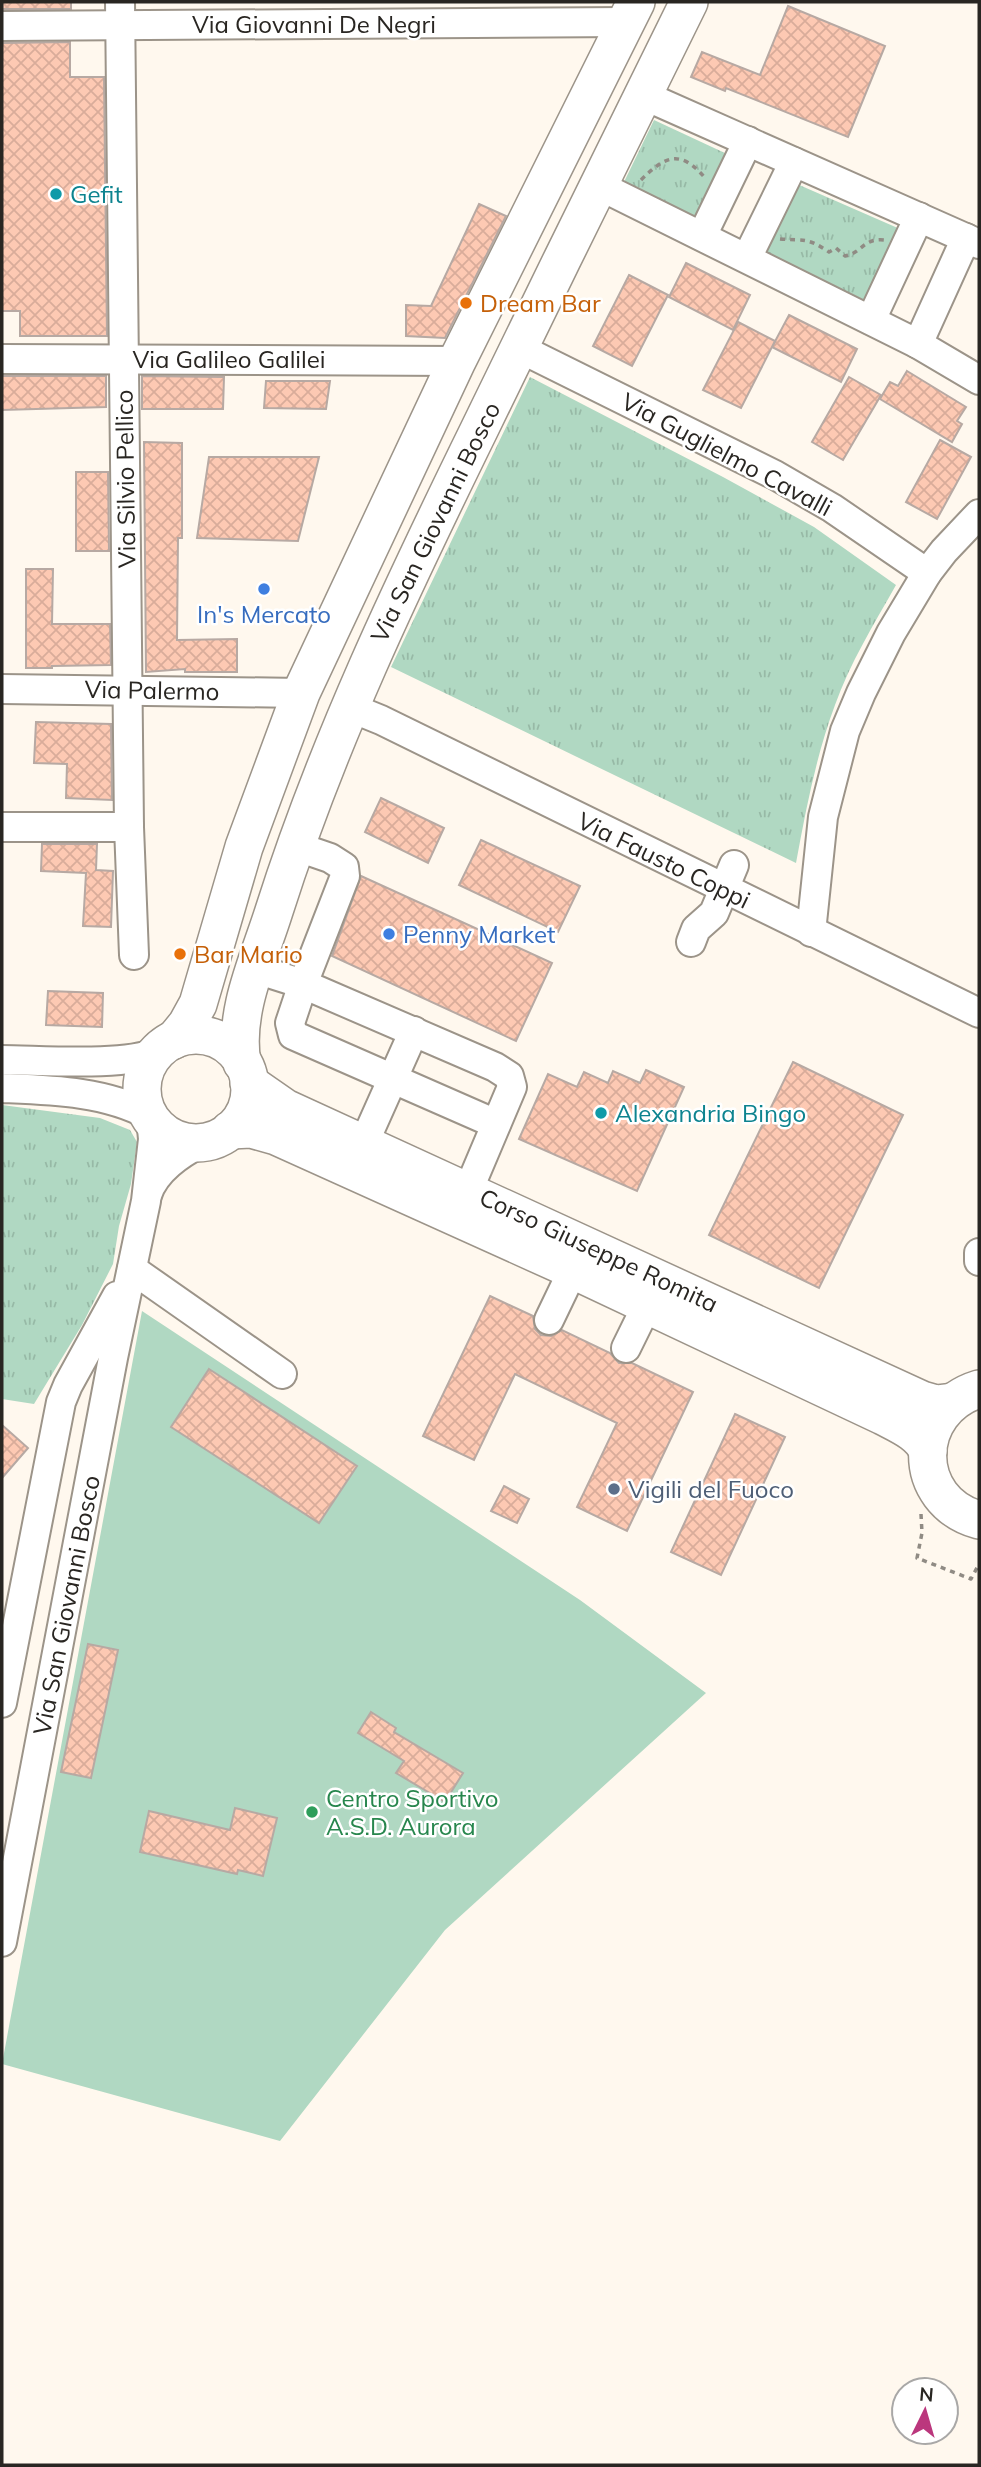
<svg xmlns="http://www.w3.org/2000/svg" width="981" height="2467" font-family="Mulish,sans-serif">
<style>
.grass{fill:url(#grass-tufts)}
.garden{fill:#b0d8c2}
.building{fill:url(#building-cross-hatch);stroke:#b7a9a3;stroke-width:2}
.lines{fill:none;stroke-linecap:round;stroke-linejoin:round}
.minor-casing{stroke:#9c9489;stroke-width:32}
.major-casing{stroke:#9c9489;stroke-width:40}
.path{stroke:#908b84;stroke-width:3.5;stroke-dasharray:5 5;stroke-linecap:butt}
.minor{stroke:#fff;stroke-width:28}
.major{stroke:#fff;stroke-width:37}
.culture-dot{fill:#0f9aa8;stroke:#fff;stroke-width:2.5}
.food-dot{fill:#e8710a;stroke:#fff;stroke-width:2.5}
.shop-dot{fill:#3f7fe0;stroke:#fff;stroke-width:2.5}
.service-dot{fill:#5c6f8a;stroke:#fff;stroke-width:2.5}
.leisure-dot{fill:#2e9e5b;stroke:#fff;stroke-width:2.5}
.labels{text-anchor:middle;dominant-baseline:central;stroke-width:5;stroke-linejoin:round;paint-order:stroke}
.street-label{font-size:24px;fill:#292622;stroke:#fff}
.culture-label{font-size:24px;fill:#0d838f;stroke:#fff;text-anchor:start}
.food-label{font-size:24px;fill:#c56008;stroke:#fff;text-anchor:start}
.shop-label{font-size:24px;fill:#366cbe;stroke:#fff}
.service-label{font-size:24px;fill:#4e5e75;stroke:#fff;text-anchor:start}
.leisure-label{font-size:24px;fill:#27864d;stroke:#fff;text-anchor:start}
</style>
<defs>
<pattern id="grass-tufts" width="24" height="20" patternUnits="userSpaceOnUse" patternTransform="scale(1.75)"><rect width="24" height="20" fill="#b0d8c2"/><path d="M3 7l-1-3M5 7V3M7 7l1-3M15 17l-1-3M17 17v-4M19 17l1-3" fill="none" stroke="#97b9a6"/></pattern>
<pattern id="building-cross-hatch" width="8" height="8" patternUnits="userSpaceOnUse" patternTransform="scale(1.75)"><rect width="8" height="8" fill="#fdc9b3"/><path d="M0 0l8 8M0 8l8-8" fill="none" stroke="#d9ac9a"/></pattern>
</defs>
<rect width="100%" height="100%" fill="#fff8ee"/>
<!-- grass -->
<g class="grass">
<polygon points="654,120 727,154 697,217 624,182"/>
<polygon points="797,184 900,229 866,301 764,251"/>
<path d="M530 377 723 477 814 527 896 585C874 624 850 663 835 705 816 756 806 809 796 863L391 667Z"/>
<polygon points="2,1105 100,1118 130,1130 137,1142 131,1184 119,1226 113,1264 82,1325 34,1404 2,1399"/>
</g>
<!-- garden -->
<polygon class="garden" points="142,1311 580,1600 706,1693 445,1930 280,2141 2,2064"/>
<!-- building -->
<g class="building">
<rect x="2" y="2" width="69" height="7"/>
<polygon points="788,6 885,46 848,137 726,88 725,91 691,77 702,52 760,75"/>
<polygon points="70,42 70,77 104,77 107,336 20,336 20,311 2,311 2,43"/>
<polygon points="479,204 506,216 445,338 406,336 406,305 431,306"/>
<polygon points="686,263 750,295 733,330 669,297"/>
<polygon points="629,275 668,295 632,366 593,346"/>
<polygon points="789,315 857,349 841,382 772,347"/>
<polygon points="738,322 775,341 741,408 703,390"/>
<polygon points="907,371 966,407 957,421 962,424 952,442 880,399 890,382 898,386"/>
<polygon points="2,376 106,376 106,407 2,410"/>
<polygon points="142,376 224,377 223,409 142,409"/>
<polygon points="849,377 881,395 843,460 812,442"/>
<polygon points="266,381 330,381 326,409 264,408"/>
<polygon points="940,440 971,457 937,519 906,502"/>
<polygon points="144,442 182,443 182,538 178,538 177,640 237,639 237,672 185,672 185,669 146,672"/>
<polygon points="209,457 319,457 298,541 197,538"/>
<polygon points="76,472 108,472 109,551 76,551"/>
<polygon points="26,569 53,569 52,624 110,624 111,665 52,666 52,668 26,668"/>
<polygon points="36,722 111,724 112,800 66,798 67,764 34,763"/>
<polygon points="381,798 444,828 428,863 365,832"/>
<polygon points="481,840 580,886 558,932 459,885"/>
<polygon points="42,844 97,844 96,870 113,871 111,927 83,926 86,873 41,871"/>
<polygon points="361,876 552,963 516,1041 332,956"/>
<polygon points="48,991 103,993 102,1027 46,1025"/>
<polygon points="793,1062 903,1115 819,1288 709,1235"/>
<polygon points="646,1070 684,1087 637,1191 519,1139 548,1074 577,1087 584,1072 608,1083 613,1071 640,1083"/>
<polygon points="490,1296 533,1316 535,1329 541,1335 551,1336 562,1330 610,1353 619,1363 632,1363 693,1392 627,1531 577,1507 617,1423 515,1374 474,1460 423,1436"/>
<polygon points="209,1369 357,1466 319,1523 171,1427"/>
<polygon points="735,1414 785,1437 721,1575 671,1552"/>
<polygon points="2,1425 28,1448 2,1478"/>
<polygon points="504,1486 529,1499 517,1523 491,1511"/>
<polygon points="88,1644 118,1650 91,1778 61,1772"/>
<polygon points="371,1712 396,1728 394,1732 463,1773 445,1802 396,1773 404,1761 358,1733"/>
<polygon points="235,1808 277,1818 263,1876 238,1870 237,1874 140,1852 149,1811 230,1830"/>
</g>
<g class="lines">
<defs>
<g id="minor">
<polyline points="120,2 129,827 134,955"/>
<polyline points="2,26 626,22"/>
<polyline points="643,95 979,244"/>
<polyline points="600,186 918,344 979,380"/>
<polyline points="702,236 748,141"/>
<polyline points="747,258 794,162"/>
<polyline points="871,320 919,217"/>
<polyline points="918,344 966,238"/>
<polyline points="519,348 775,475 832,508 927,573"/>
<polyline points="2,359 457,361"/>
<polyline points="2,689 301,693"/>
<polyline points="349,707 381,720 979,1013"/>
<polyline points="2,827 129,827"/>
<polyline points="295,846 330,858 344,867 345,876 303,984 495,1067 509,1076 512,1087 468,1191"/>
<polyline points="811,932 823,817 845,731 861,693 891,633 927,573 944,551 979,514"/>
<polyline points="691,942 696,929 714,913 734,865"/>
<polyline points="256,969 303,984 290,1023 293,1035 496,1124"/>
<path d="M2 1060C40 1060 125 1067 157 1052"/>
<path d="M2 1088C50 1090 105 1091 149 1115"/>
<polyline points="364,1143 414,1031"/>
<path d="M147 1195C155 1170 180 1154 202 1142"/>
<polyline points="979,1253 979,1261"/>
<polyline points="132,1269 282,1374"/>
<polyline points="549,1320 573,1270"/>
<polyline points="626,1348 656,1287"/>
<polyline points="2,1703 61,1402 68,1385 117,1296"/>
<polyline points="2,1942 113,1358 146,1201 153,1139 151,1118"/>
</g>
<g id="major">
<circle cx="196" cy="1089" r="54"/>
<polyline points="174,1040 187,1024 198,1004 244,847 301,693 457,361 636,2"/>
<path d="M242 1063C233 1012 259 959 274 911 327 744 402 587 479 430 548 287 619 144 689 2"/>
<polyline points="249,1083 285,1108 922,1400 936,1404 953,1402"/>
<path d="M230 1130 251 1129 276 1136 573 1270 883 1416C900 1425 920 1433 928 1451"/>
<path d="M979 1389C911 1410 910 1501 979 1520"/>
</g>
</defs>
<!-- minor casing -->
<use href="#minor" class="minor-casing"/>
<!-- major casing -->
<use href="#major" class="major-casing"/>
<!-- path -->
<g class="path">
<path d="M641 180C666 155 681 149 706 179"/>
<path d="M780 239C804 241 807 237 829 252L836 248 845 256C862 253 863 238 884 240"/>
<polyline points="921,1514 922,1533 917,1558 971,1579 979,1564"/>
</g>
<!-- minor -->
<use href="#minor" class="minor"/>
<!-- major -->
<use href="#major" class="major"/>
</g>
<!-- markers -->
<g class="culture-dot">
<circle cx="56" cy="194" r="7"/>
<circle cx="601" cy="1113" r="7"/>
</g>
<g class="food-dot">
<circle cx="466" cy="303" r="7"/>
<circle cx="180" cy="954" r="7"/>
</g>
<g class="shop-dot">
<circle cx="264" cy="589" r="7"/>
<circle cx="389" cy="934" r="7"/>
</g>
<circle class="service-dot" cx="614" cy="1489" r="7"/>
<circle class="leisure-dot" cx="312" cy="1812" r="7"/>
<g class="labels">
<!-- street labels -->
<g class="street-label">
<text x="314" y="24">Via Giovanni De Negri</text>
<text x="229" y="359">Via Galileo Galilei</text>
<text transform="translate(727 454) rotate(28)">Via Guglielmo Cavalli</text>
<text transform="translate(125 479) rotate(-91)">Via Silvio Pellico</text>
<text transform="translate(435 522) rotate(-64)">Via San Giovanni Bosco</text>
<text transform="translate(152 690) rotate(1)">Via Palermo</text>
<text transform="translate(664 860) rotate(26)">Via Fausto Coppi</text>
<text transform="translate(599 1250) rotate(25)">Corso Giuseppe Romita</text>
<text transform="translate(66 1605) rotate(-79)">Via San Giovanni Bosco</text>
</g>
<!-- culture labels -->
<g class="culture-label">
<text x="70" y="194">Gefit</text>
<text x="615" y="1113">Alexandria Bingo</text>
</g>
<!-- food labels -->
<g class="food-label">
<text x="480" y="303">Dream Bar</text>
<text x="194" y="954">Bar Mario</text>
</g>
<!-- shop labels -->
<g class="shop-label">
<text x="264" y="614">In's Mercato</text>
<text x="403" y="934" text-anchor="start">Penny Market</text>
</g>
<!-- service labels -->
<g class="service-label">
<text x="628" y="1489">Vigili del Fuoco</text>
</g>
<!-- leisure labels -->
<g class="leisure-label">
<text x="326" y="1798">Centro Sportivo<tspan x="326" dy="28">A.S.D. Aurora</tspan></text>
</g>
</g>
<!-- border -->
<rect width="981" height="2467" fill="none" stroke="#292622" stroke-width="7"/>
<!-- north arrow -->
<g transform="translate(925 2411) rotate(5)"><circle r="33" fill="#ffffff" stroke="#a9a8a7" stroke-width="2"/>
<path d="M0-5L12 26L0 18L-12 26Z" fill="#bb377d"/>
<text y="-10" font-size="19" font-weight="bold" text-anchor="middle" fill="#292622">N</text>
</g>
</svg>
